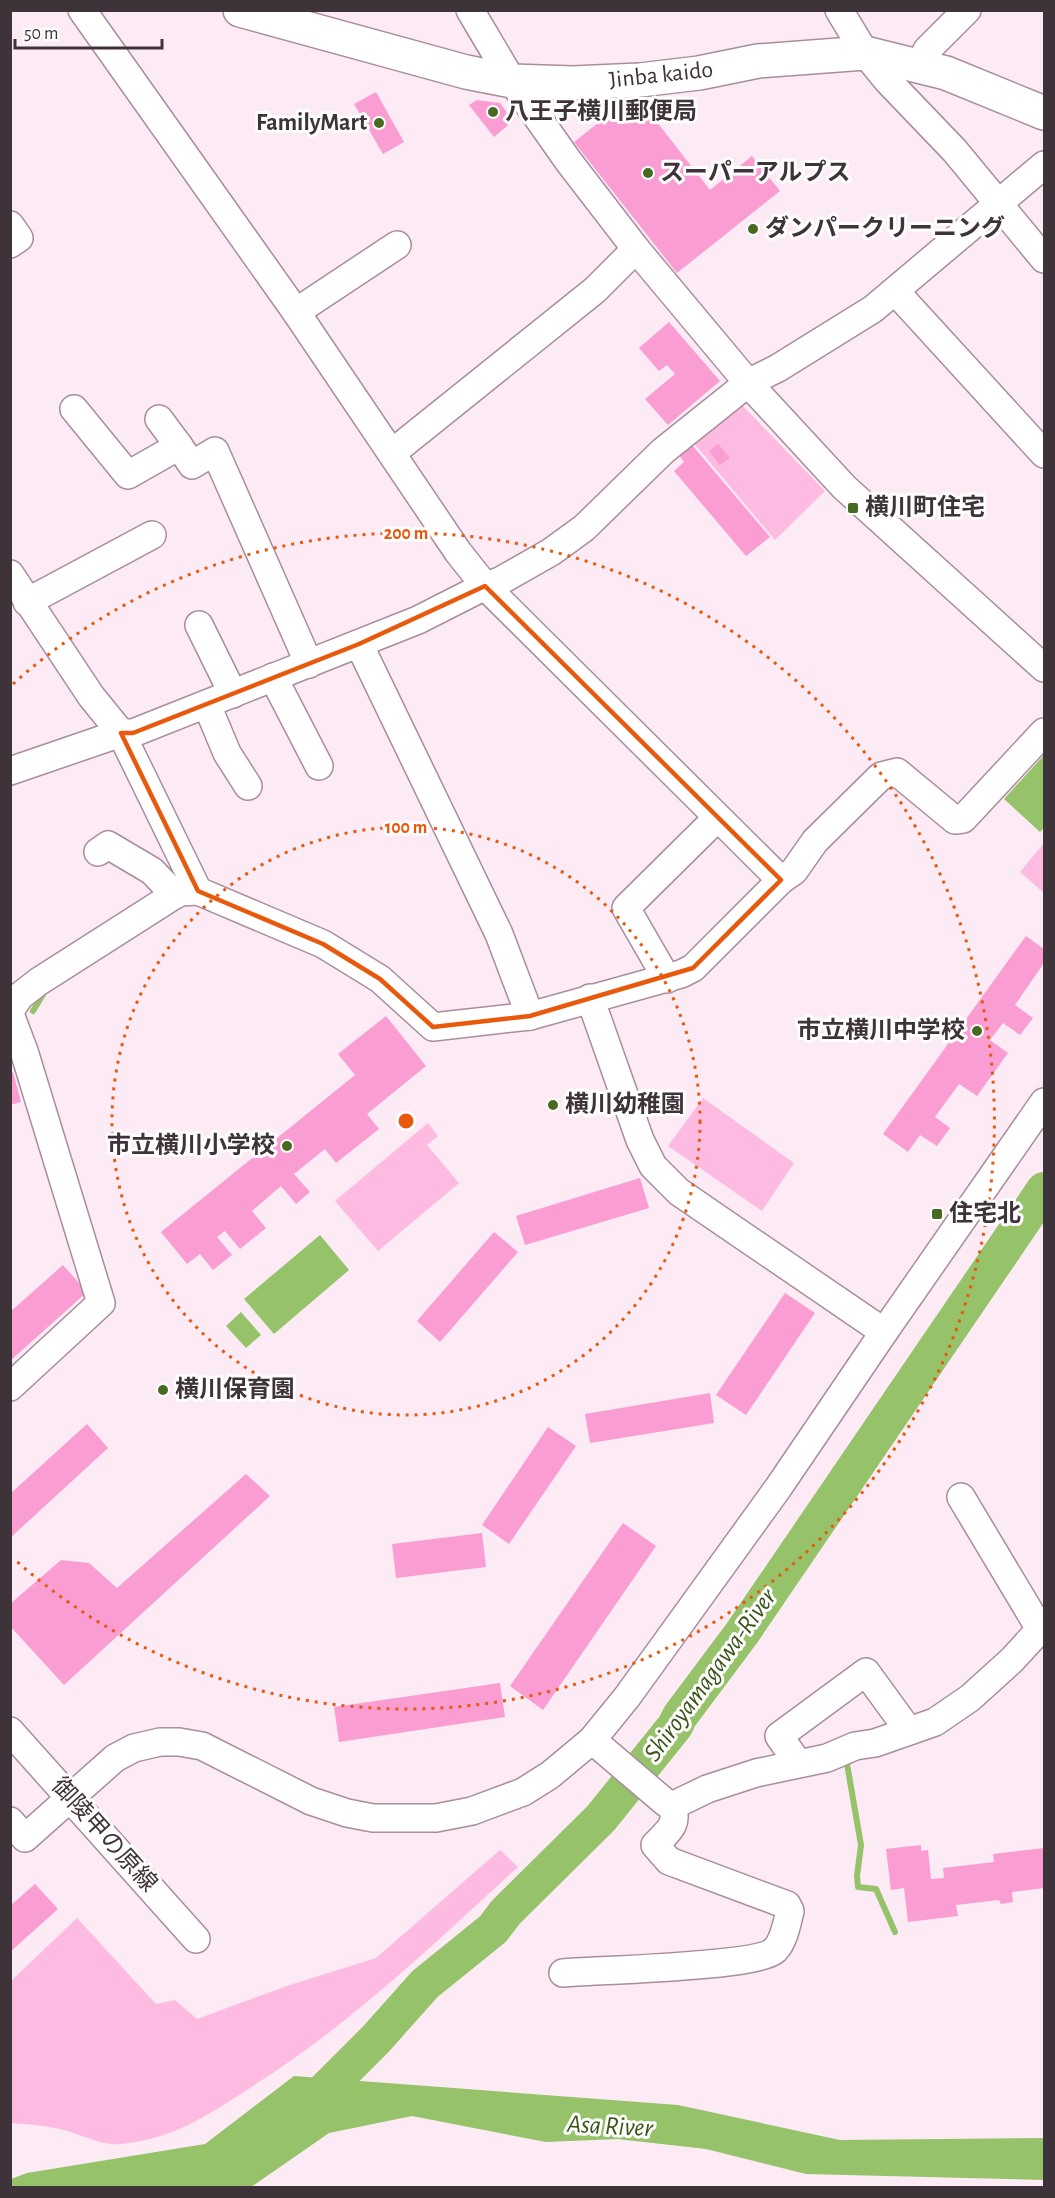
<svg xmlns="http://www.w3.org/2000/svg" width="1055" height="2198" font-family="'Alegreya Sans','Noto Sans JP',sans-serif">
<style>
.green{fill:#febbe1}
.water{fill:#96c269}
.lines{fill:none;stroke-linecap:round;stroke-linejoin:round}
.stream{stroke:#96c269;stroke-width:6}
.river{stroke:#96c269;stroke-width:36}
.building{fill:#f99dd3}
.minor-casing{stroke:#a98d9c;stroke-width:30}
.major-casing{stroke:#a98d9c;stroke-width:36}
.minor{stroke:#fff;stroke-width:27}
.major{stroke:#fff;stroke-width:33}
.marked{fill:none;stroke:#e8590c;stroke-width:4.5;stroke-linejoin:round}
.ring{fill:none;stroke:#e8590c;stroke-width:3;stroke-dasharray:3 6}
.poi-dot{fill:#486920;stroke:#fdfdfd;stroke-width:2}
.labels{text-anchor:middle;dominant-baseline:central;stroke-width:6;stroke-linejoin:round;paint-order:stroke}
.street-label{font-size:24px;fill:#3f333a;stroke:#fdfdfd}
.poi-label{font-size:24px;font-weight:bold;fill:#3f333a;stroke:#fdfdfd;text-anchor:start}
.water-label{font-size:26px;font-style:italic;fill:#395516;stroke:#fdfdfd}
.centre{fill:#e8590c;stroke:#fdfdfd;stroke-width:3}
.ring-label{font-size:18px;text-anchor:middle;font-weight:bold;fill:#e8590c;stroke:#fdfdfd;stroke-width:6;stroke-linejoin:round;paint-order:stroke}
</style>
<rect width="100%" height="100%" fill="#fceaf4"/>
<!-- green -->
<g class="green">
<polygon points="741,404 825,491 775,540 692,441"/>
<polygon points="1044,843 1044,893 1020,872"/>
<polygon points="703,1098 794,1163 762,1211 668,1146"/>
<polygon points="428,1123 438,1136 427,1145 459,1183 378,1251 335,1201"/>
<path d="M500 1850 518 1867C432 1946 352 2023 253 2086 210 2114 174 2139 121 2144 102 2146 83 2135 64 2130 48 2126 28 2124 11 2123V1981L77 1918 156 2004 175 2000 197 2019 287 1986 376 1958Z"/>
</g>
<!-- water -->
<g class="water">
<polygon points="1044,755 1044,828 1040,832 1004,799"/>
<polygon points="320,1235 349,1270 274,1334 244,1299"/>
<polygon points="241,1312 261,1335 246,1348 226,1326"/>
<polygon points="294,2076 678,2105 840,2140 1044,2138 1044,2180 806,2174 706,2149 617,2139 546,2142 412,2116 329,2133 251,2187 11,2187 11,2179 27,2173 205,2144"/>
</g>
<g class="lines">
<!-- stream -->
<g class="stream">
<polyline points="33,1011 45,991"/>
<polyline points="846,1758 861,1845 857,1876 858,1887 876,1889 895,1932"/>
</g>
<!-- river -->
<polyline class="river" points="204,2188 225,2178 310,2105 376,2039 425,1984 493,1929 506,1912 601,1818 675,1726 680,1716 742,1633 1044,1190"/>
</g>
<!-- building -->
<g class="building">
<polygon points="376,92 404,142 383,154 354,104"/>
<polygon points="635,94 710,190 752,156 780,191 677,273 574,142"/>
<polygon points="477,100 500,103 513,121 494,137 469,105"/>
<polygon points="669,322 720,381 668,425 645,399 675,374 667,365 659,371 639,348"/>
<polygon points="718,444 730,458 720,465 709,451"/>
<polygon points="692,445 770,537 746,556 674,471 684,462 679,455"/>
<polygon points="1026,936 1044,949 1044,963 1015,1005 1033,1018 1020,1035 1003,1023 990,1040 1008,1053 977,1096 959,1084 935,1117 950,1128 937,1146 920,1135 908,1152 883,1134"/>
<polygon points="386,1016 426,1066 367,1114 379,1129 336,1163 325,1149 294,1174 310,1192 296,1204 281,1186 252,1211 266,1228 240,1249 225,1231 217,1237 232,1255 213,1270 200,1254 187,1264 161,1232 355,1075 338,1054"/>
<polygon points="13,1072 21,1102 10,1105 10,1073"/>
<polygon points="640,1178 649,1208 525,1245 516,1216"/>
<polygon points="494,1232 518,1252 440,1342 417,1321"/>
<polygon points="63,1265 87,1292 10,1361 10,1312"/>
<polygon points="785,1293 815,1313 746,1415 716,1395"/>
<polygon points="710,1393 714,1423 590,1443 585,1414"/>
<polygon points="87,1424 108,1448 10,1538 10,1494"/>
<polygon points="548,1427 576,1446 509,1544 482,1525"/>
<polygon points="246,1474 270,1496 64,1685 10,1626 10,1604 61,1560 89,1563 117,1588"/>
<polygon points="623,1523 656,1546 543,1710 510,1686"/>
<polygon points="482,1533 486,1567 396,1578 392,1544"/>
<polygon points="500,1683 505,1717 339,1742 334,1707"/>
<polygon points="921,1845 921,1851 928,1850 931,1879 944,1878 943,1868 994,1862 993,1854 1044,1848 1044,1888 1012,1892 1013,1902 1001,1904 999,1900 956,1905 958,1916 908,1922 904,1888 891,1890 886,1849"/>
<polygon points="35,1884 58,1909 10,1952 10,1906"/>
</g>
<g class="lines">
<defs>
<g id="minor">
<polyline points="82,10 296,312 458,552 485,586 781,880"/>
<polyline points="470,10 512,81 569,162 636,249 748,383 844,487 1044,668"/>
<polyline points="839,10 865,53 887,80 955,151 1044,259"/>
<polyline points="920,65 927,50 967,10"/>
<polyline points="10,225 19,238 10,244"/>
<polyline points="895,291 1044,454"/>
<polyline points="296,312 397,245"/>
<polyline points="74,409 128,475 179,446 192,465 215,451 309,664"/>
<polyline points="159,419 179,446"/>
<polyline points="392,453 595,290 636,249"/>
<polyline points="10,574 91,696 121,733 198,891"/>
<polyline points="27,602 152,535"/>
<polyline points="199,625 233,694"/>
<polyline points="359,644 499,934 530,1016"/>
<polyline points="273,677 319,766"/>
<polyline points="207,705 227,753 248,786"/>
<polyline points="10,771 121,733 133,733 418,620 485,586 500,581 551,552 584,528 663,451 748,383 778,368 873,309 1044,165"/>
<polyline points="98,852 108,845 152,871 175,895"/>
<polyline points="667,979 626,908 717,818"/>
<polyline points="590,998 640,1140 653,1166 679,1192 884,1332"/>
<polyline points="10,1011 20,996 38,982 179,892 198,891 323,944 380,979 433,1027 530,1016 681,974 693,968 781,880 794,871 815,841 881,776 897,772 955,820 963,819 1044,732"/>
<polyline points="10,1014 24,1051 101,1303 10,1387"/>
<polyline points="961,1497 1040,1629"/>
<polyline points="10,1731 196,1939"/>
<polyline points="798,1763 779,1736 866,1672 909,1731"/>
<polyline points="672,1806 707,1789 756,1773 827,1758 855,1746 875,1743 935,1722 970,1698 1012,1660 1044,1625"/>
<polyline points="10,1821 25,1838 115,1758 134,1748 160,1742 179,1742 202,1746 311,1801 347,1813 373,1818 436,1818 472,1811 523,1792 550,1775 592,1740 627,1697 778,1488 884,1332 1044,1102"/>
<path d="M563 1973C598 1970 757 1967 775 1950 784 1941 787 1923 790 1911L787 1905 669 1861 655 1845C668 1831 679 1825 672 1806L666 1803 592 1740"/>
</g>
<polyline id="major" points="240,10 466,72 512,81 573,83 640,80 699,73 758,61 865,53 946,73 1044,113"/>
</defs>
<!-- minor casing -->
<use href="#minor" class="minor-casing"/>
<!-- major casing -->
<use href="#major" class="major-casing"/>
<!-- minor -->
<use href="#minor" class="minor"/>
<!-- major -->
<use href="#major" class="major"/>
</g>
<!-- marked area -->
<path class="marked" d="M485 586 781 880 693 968 530 1016 433 1027 380 979 323 944 198 891 121 733H133L359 644Z"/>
<!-- distance rings -->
<g class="ring">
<circle cx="406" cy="1121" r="294"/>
<path d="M13 684A588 588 0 1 1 13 1558"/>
</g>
<!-- markers -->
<g class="poi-dot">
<circle cx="493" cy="112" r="6"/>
<circle cx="379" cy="123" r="6"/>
<circle cx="648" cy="173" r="6"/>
<circle cx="753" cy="229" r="6"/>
<rect x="847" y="502" width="12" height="12" rx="3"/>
<circle cx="977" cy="1031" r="6"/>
<circle cx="553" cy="1105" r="6"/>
<circle cx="287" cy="1146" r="6"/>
<rect x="931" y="1208" width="12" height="12" rx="3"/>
<circle cx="163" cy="1390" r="6"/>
</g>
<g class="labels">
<!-- street labels -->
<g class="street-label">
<text transform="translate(661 75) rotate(-6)">Jinba kaido</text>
<text transform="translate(104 1835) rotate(48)">御陵甲の原線</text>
</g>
<!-- poi labels -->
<g class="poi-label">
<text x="505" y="112">八王子横川郵便局</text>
<text x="367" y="123" text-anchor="end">FamilyMart</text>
<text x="660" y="173">スーパーアルプス</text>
<text x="765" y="229">ダンパークリーニング</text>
<text x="865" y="508">横川町住宅</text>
<text x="965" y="1031" text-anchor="end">市立横川中学校</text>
<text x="565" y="1105">横川幼稚園</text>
<text x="275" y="1146" text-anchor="end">市立横川小学校</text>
<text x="949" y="1214">住宅北</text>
<text x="175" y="1390">横川保育園</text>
</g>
<!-- water labels -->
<g class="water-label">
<text transform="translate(710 1675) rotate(-54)">Shiroyamagawa-River</text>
<text transform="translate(610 2126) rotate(3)">Asa River</text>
</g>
</g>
<circle cx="406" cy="1121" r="9" class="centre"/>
<g class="ring-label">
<text x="406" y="539">200 m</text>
<text x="406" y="833">100 m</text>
</g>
<!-- border -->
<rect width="1055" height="2198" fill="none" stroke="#3f333a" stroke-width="24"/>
<!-- scale -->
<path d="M15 39v9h147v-9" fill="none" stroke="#3f333a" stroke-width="3"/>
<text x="24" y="39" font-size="18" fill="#3f333a" stroke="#fdfdfd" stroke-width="4.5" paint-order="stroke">50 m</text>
</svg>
